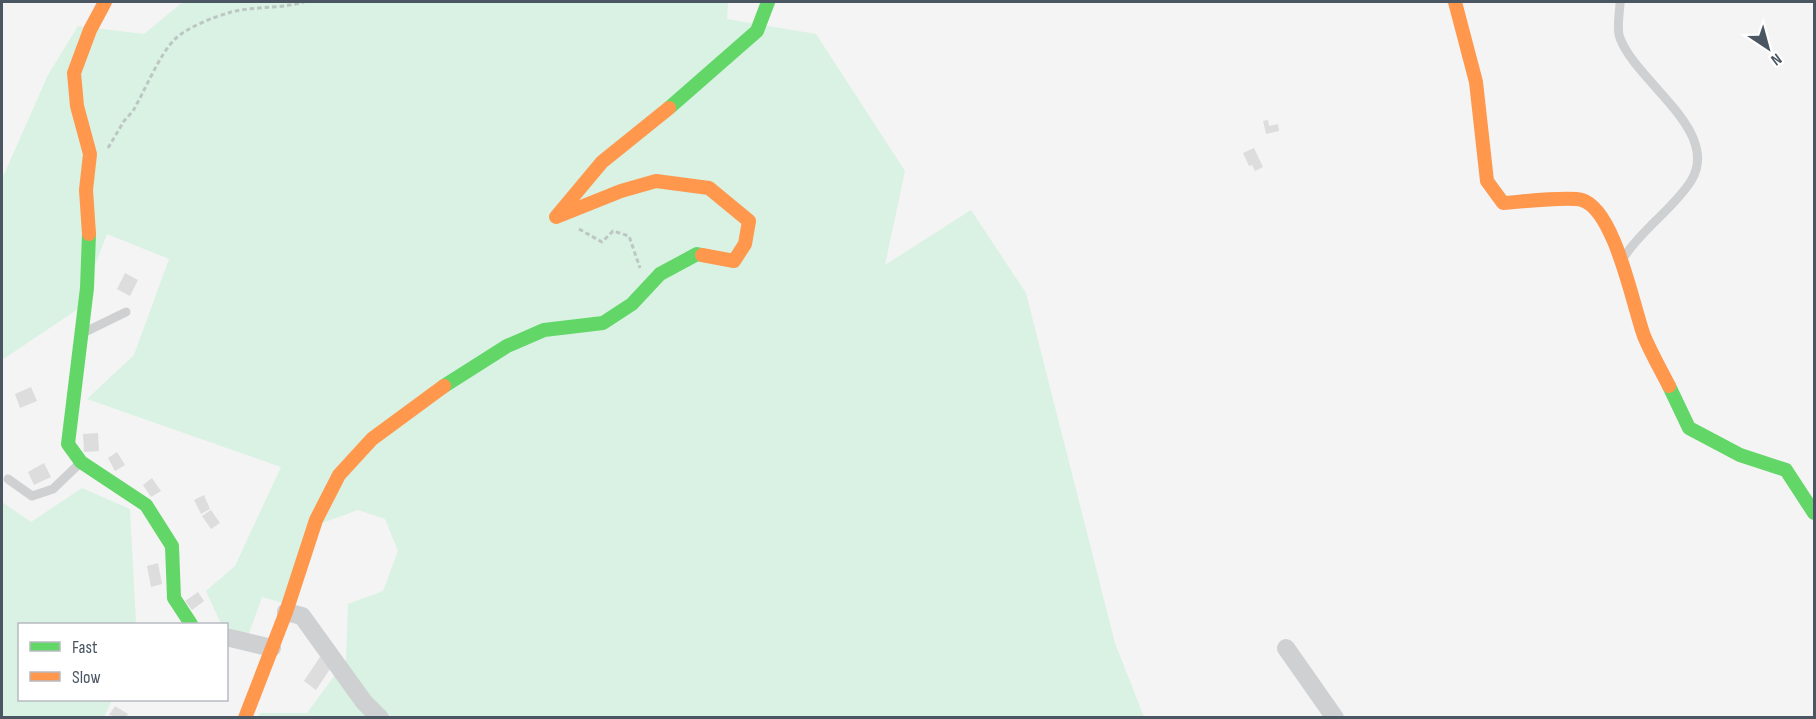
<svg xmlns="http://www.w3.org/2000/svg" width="1816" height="719" font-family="'Sofia Sans Condensed',sans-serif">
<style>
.green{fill:#d9f2e3}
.building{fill:#ddddde}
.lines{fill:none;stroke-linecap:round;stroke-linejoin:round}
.path{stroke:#bcc7c4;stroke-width:3;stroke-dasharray:4.5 3;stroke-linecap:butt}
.lane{stroke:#ced0d2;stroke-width:9}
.street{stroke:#ced0d2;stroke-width:18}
.fast{stroke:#63d668;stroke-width:14}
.slow{stroke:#ff974d;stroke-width:14}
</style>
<rect width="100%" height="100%" fill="#f4f4f4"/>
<!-- green -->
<g class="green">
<polygon points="183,2 728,2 727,19 816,34 905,171 885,265 971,210 1026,293 1115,643 1144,717 258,717 260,713 307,713 346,660 348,604 383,591 398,551 385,519 358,510 322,523 283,603 262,597 248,636 227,627 226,624 221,624 206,591 235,566 281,467 87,399 134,355 169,259 107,234 78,309 2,360 2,179 48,75 78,26 144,34"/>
<polygon points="82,488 130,509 136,624 20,624 20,700 112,700 104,717 2,717 2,502 31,522"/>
</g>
<!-- building -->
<g class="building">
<polygon points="1268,120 1269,126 1278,124 1279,131 1266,134 1263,121"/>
<polygon points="1254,148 1263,167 1255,171 1252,165 1249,166 1243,153"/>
<polygon points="125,273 138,280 130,296 117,289"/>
<polygon points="31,387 37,401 20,408 15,394"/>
<polygon points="98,433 99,451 84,452 83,434"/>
<polygon points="117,452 125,465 115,471 108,458"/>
<polygon points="44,463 51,477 34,485 28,472"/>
<polygon points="152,478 161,491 151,497 143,485"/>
<polygon points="204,495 210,509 201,514 194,500"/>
<polygon points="211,510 220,523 211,529 202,516"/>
<polygon points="158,563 162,584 151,587 147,566"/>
<polygon points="198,592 204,601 192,610 185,601"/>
<polygon points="320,657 332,666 316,690 304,681"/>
<polygon points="115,706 128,714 125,718 109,715"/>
</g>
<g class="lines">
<!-- path -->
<g class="path">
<path d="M108 148 124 121 133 111C144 92 160 54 174 40 187 27 214 17 231 12 255 6 280 9 304 2"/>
<polyline points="579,229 602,242 613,231 629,236 640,268"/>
</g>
<!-- lane -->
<g class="lane">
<path d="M1620 2C1620 12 1616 29 1620 38 1636 82 1722 131 1691 181 1674 208 1642 229 1624 257"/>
<polyline points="83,333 126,312"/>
<polyline points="8,479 32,496 53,489 79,464"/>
</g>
<!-- street -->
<g class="street">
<polyline points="286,612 302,616 364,702 380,718"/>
<polyline points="226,637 272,648"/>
<polyline points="1286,648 1335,718"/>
</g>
<!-- fast -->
<g class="fast">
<polyline points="669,108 757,31 768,2"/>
<polyline points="89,234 87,288 68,444 81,462 146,505 172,546 174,598 191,624"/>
<polyline points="444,386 507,346 544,330 603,323 632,304 660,274 697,254 702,255"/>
<polyline points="1669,386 1689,428 1740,455 1786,470 1814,513"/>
</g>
<!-- slow -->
<g class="slow">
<path d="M1455 2 1476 82 1487 181 1503 203C1520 202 1567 196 1582 200 1615 210 1633 306 1644 336 1651 353 1661 370 1669 386"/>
<polyline points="669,108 602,162 556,217 621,191 656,181 709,188 749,221 745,244 734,261 702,255"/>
<polyline points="89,234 86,190 90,154 77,106 74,73 90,30 105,2"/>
<polyline points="245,718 286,612 316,520 339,475 372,439 444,386"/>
</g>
</g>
<!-- border -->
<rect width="1816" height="719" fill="none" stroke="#4a5661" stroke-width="6"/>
<!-- legend -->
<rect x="18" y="623" width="210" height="78" fill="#ffffff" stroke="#b7bbc0" stroke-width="1.5"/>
<rect x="30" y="642" width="30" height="9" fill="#63d668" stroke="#b7bbc0" stroke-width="1.5"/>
<text x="72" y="653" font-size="18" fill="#4a5661">Fast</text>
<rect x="30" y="672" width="30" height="9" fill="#ff974d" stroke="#b7bbc0" stroke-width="1.5"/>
<text x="72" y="683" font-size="18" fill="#4a5661">Slow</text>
<!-- north arrow -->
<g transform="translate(1768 48) rotate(144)" stroke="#ffffff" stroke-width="4.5" paint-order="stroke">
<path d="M0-4.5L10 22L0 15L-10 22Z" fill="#4a5661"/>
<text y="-9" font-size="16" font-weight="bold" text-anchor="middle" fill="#4a5661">N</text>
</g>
</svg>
